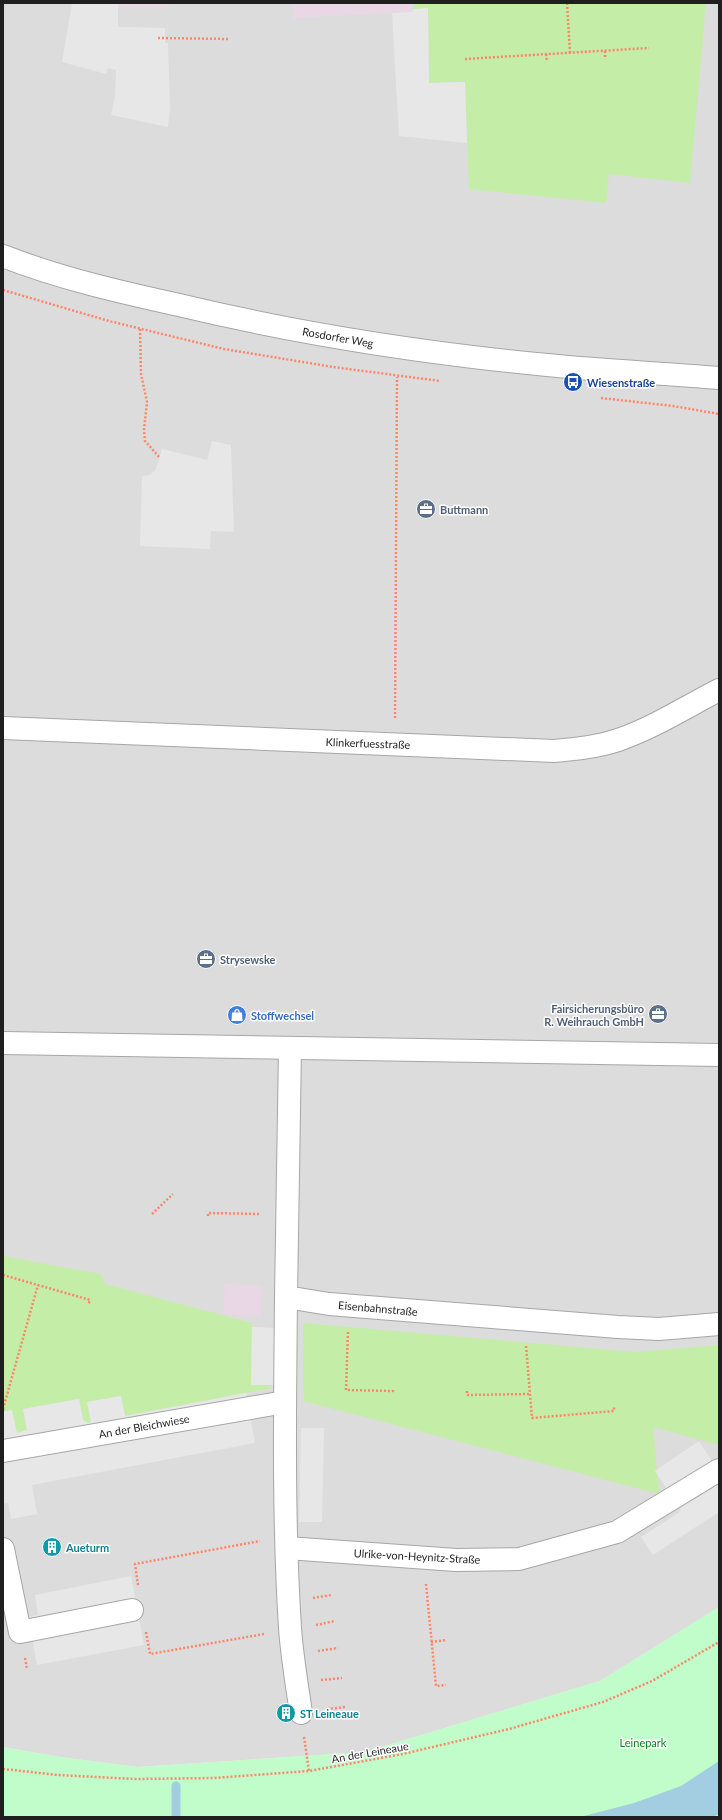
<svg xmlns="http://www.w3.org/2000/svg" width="722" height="1820" font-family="Lato,sans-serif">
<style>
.residential{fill:#dddcdc}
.industrial{fill:#ead7e5}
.grass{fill:#c4eda8}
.park{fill:#c0fdcb}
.parking{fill:#e7e7e7}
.water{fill:#a3cde1}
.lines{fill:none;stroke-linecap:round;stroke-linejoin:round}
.stream{stroke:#a3cde1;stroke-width:9}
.minor-casing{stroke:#a6a6a6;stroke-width:24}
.path{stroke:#ff8568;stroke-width:2.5;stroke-dasharray:2 2;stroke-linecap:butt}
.minor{stroke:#fff;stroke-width:22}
.labels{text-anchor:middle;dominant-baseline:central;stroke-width:3;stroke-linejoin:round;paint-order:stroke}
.street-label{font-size:11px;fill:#1f1f1f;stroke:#fff}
.transit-label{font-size:11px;font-weight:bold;fill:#164399;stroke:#fff;text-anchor:start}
.service-label{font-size:11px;font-weight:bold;fill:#4e5e75;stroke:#fff;text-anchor:start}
.shop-label{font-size:11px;font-weight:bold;fill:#366cbe;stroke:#fff;text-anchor:start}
.culture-label{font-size:11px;font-weight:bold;fill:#0d838f;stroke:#fff;text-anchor:start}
.park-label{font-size:11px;fill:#05861c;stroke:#fff}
</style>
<rect width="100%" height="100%" fill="#f1eee5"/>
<!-- residential -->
<polygon class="residential" points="3,3 719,3 719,1607 600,1681 365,1752 138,1767 60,1757 3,1747"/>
<!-- industrial -->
<g class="industrial">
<polygon points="118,3 169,3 169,8 118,7"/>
<polygon points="292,3 411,3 411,12 293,18"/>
<polygon points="225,1284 262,1286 261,1316 224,1314"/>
</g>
<!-- grass -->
<g class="grass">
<polygon points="414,3 706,3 690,183 609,174 606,203 469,189 465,82 429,83 428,9 414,9"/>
<polygon points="3,1256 101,1274 105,1284 252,1323 251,1385 274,1385 267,1389 125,1416 121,1396 88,1402 91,1422 88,1423 83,1420 79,1399 23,1409 27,1431 16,1433 12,1410 3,1412"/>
<polygon points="303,1323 635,1352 719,1345 719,1445 653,1427 659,1494 303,1401"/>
</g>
<!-- park -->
<polygon class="park" points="719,1607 719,1817 3,1817 3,1747 60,1757 138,1767 365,1752 600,1681"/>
<!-- parking -->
<g class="parking">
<polygon points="72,3 118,3 118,27 165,28 165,43 168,43 170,108 168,127 111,115 115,96 116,70 108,68 106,74 62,62"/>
<polygon points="428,8 429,83 465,82 467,143 399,136 392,13 411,12 414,9"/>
<polygon points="212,441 231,445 234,532 211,531 210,549 140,546 142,476 150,475 156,469 162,449 207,460"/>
<polygon points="252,1327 275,1328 274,1385 251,1385"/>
<polygon points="246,1393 255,1443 32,1485 37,1514 11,1519 8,1503 3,1504 3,1412 12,1410 17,1433 27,1430 23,1409 79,1399 83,1420 88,1423 91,1422 87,1402 110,1398 121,1396 125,1416"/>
<polygon points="301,1428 324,1428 322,1522 299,1522"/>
<polygon points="699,1441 719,1472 719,1512 653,1555 641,1537 681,1511 655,1471"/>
<polygon points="131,1576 144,1645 37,1665 28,1617 38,1615 35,1595"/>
</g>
<!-- water -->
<polygon class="water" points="719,1761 719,1814 713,1817 580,1817 634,1803 681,1786"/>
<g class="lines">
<!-- stream -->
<polyline class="stream" points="176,1786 176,1817"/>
<defs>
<g id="minor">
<path d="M3 256C59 278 120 292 179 305 300 334 423 353 547 365 604 371 662 373 719 378"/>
<path d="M3 728 554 751C576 749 597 747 618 740 653 728 686 707 719 690"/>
<polyline points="3,1043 719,1055"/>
<polyline points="290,1048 286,1297 329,1304 618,1327 659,1329 719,1324"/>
<path d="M286 1297C285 1407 283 1518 290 1628 292 1657 297 1685 301 1713"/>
<polyline points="3,1451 285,1402"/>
<polyline points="287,1548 456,1560 519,1559 617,1532 719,1470"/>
<polyline points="3,1549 20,1632 132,1610"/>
</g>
</defs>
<!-- minor casing -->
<use href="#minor" class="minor-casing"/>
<!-- path -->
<g class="path">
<polyline points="567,3 570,53"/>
<polyline points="158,38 230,39"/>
<polyline points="605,51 605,59"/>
<polyline points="546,54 547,62"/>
<polyline points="465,59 649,48"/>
<polyline points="3,290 109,321 224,349 333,367 440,381"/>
<polyline points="140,329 141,374 147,402 144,430 145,441 160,458"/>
<polyline points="601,398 673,406 719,414"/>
<polyline points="395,718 397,377"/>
<polyline points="152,1214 173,1194"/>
<polyline points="208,1216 208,1213 261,1214"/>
<polyline points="3,1275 90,1300 88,1305"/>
<polyline points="348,1332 346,1390 393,1391 393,1388"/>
<polyline points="526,1346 532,1418 614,1411 614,1407"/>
<polyline points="467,1391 467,1395 530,1394"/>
<polyline points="3,1409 38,1285"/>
<polyline points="426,1584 436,1686 446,1685"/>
<polyline points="138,1585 135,1564 260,1541"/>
<polyline points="313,1598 331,1595"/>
<polyline points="316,1625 335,1621"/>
<polyline points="146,1632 150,1654 264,1634"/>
<polyline points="431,1642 447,1640"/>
<polyline points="318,1651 338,1648"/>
<polyline points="25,1658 27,1669"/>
<polyline points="321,1680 342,1678"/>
<polyline points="327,1709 346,1707"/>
<polyline points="304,1737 309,1771"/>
<polyline points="3,1769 58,1775 135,1779 214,1778 309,1771 403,1754 509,1729 603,1702 652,1681 719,1642"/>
</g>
<!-- minor -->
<use href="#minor" class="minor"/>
</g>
<!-- icons -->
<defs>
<symbol id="bus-disc" viewBox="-11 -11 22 22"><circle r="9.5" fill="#1a4fb4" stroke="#fff"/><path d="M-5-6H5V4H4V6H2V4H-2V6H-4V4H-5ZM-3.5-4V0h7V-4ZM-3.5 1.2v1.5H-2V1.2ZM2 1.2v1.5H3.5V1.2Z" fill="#fff"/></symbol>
<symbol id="office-disc" viewBox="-11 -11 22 22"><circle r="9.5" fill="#5c6f8a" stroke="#fff"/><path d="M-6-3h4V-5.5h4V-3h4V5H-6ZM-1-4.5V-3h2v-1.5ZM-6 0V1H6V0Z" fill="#fff"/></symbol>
<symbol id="shop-disc" viewBox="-11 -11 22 22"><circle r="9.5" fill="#3f7fe0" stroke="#fff"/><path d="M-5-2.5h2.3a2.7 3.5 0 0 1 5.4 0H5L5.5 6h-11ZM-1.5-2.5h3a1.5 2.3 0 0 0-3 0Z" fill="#fff"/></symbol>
<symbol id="building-disc" viewBox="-11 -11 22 22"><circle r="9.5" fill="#0f9aa8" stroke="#fff"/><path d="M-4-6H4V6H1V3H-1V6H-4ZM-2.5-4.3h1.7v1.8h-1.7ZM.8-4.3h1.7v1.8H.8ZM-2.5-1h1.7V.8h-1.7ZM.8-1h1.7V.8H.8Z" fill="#fff"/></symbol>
</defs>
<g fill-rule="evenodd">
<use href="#bus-disc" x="562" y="371" width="22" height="22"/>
<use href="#office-disc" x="415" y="498" width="22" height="22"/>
<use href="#office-disc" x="195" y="948" width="22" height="22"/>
<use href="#office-disc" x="647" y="1003" width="22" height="22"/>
<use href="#shop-disc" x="226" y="1004" width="22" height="22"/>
<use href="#building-disc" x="41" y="1536" width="22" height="22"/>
<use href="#building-disc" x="275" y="1702" width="22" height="22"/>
</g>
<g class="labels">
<!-- street labels -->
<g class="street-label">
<text transform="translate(338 337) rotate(10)">Rosdorfer Weg</text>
<text transform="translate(368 743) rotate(2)">Klinkerfuesstraße</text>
<text transform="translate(378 1308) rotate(5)">Eisenbahnstraße</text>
<text transform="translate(144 1426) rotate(-10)">An der Bleichwiese</text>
<text transform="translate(417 1556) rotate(3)">Ulrike-von-Heynitz-Straße</text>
<text transform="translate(370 1752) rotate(-10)">An der Leineaue</text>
</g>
<!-- transit labels -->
<g class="transit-label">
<text x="587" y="382">Wiesenstraße</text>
</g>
<!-- service labels -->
<g class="service-label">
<text x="440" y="509">Buttmann</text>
<text x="220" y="959">Strysewske</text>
<text x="644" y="1008" text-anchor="end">Fairsicherungsbüro<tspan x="644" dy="13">R. Weihrauch GmbH</tspan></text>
</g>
<!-- shop labels -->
<g class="shop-label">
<text x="251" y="1015">Stoffwechsel</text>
</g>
<!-- culture labels -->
<g class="culture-label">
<text x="66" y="1547">Aueturm</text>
<text x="300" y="1713">ST Leineaue</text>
</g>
<!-- park labels -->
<g class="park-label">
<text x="643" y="1742">Leinepark</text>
</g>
</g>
<!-- border -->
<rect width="722" height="1820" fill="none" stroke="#1f1f1f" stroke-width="8"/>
</svg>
